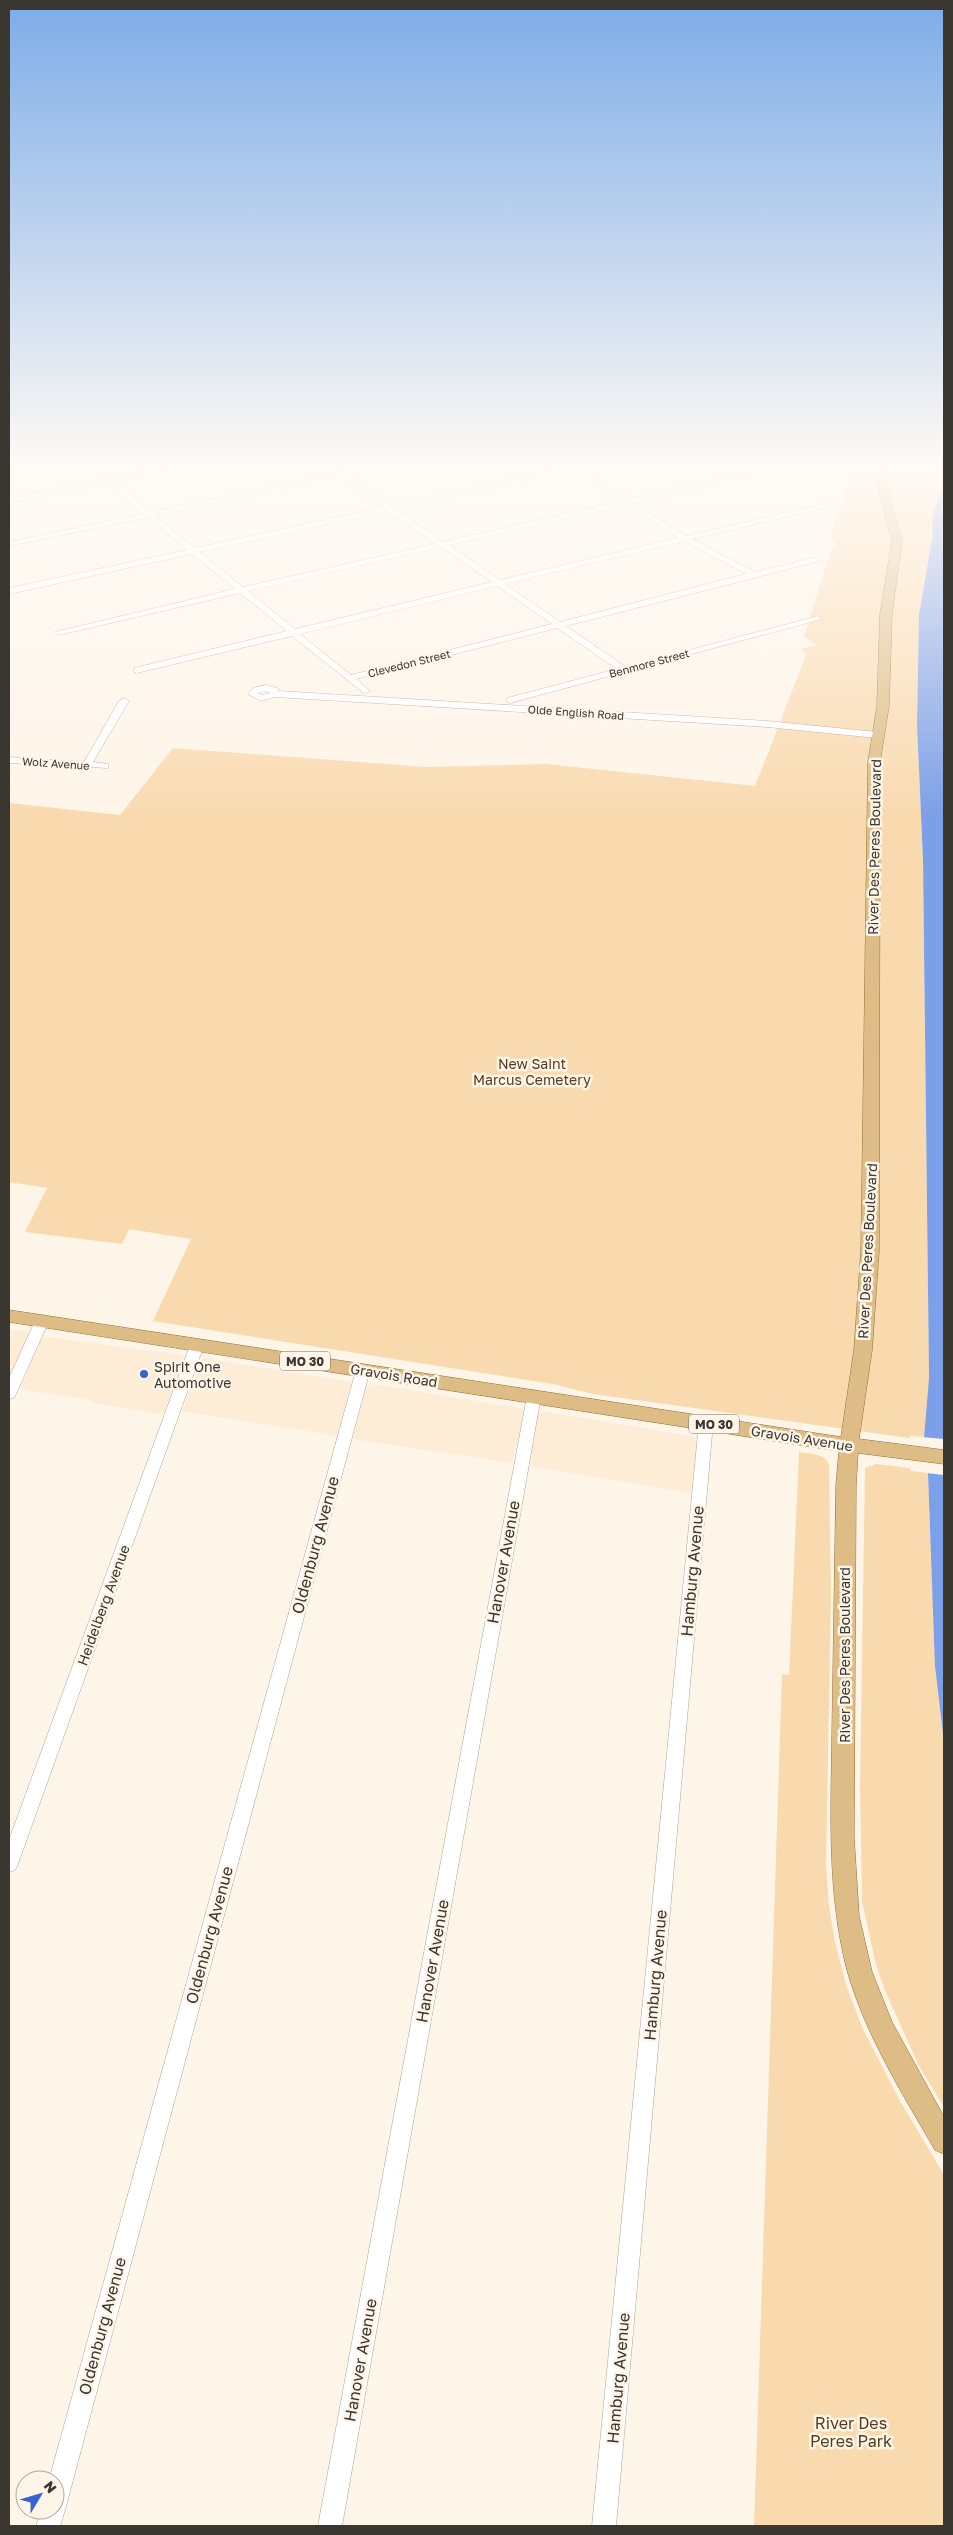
<svg xmlns="http://www.w3.org/2000/svg" width="953" height="2535" font-family="'Golos Text',sans-serif">
<style>
.built{fill:#fdedd7}
.green{fill:#f9daaf}
.water{fill:#7c9fe9}
.pier{fill:#fef5e9}
.lines{fill:none;stroke-linecap:round;stroke-linejoin:round}
.minor-casing{stroke:#aca294;stroke-width:1}
.major-casing{stroke:#957033;stroke-width:1}
.minor{fill:#fff;fill-rule:evenodd}
.major{fill:#ddbc85;fill-rule:evenodd}
.poi-dot{fill:#3662d2;stroke:#fef5e9;stroke-width:2}
.labels{text-anchor:middle;dominant-baseline:central;stroke-width:5;stroke-linejoin:round;paint-order:stroke}
.far-street-label{font-size:11px;fill:#3a3630;stroke:#fef5e9}
.shield{fill:#fef5e9;stroke:#756f68;stroke-width:1}
.shield-label{font-size:12px;font-weight:bold;fill:#3a3630}
.street-label{font-size:14px;fill:#3a3630;stroke:#fef5e9}
.park-label{font-size:14px;fill:#533d1b;stroke:#fef5e9}
.poi-label{font-size:14px;fill:#3a3630;stroke:#fef5e9;text-anchor:start}
.near-street-label{font-size:16px;fill:#3a3630;stroke:#fef5e9}
.near-park-label{font-size:16px;fill:#533d1b;stroke:#fef5e9}
</style>
<rect width="100%" height="100%" fill="#fef5e9"/>
<!-- built -->
<g class="built">
<polygon points="21,1330 29,1334 9,1379 9,1331"/>
<polygon points="48,1337 182,1355 185,1358 163,1415 94,1403 85,1399 20,1389 42,1338"/>
<polygon points="203,1358 351,1382 337,1436 182,1411"/>
<polygon points="373,1384 520,1408 525,1415 511,1463 353,1439 365,1388"/>
<polygon points="542,1411 692,1436 698,1444 692,1493 530,1466 538,1412"/>
</g>
<!-- green -->
<g class="green">
<polygon points="856,464 944,464 944,481 932,519 933,533 919,615 917,725 923,860 929,1378 924,1437 910,1436 910,1438 593,1394 553,1384 153,1321 191,1239 129,1229 122,1244 25,1232 47,1188 9,1182 9,803 120,815 173,748 426,767 546,764 755,786 807,653 800,649 817,645 804,636 831,551 838,545 830,536"/>
<path d="M799 1452C810 1454 825 1453 829 1465L831 1595 826 1866 829 1906 835 1942 846 1985 863 2029 900 2101 944 2175V2526H754L782 1674 789 1675Z"/>
<polygon points="876,1464 910,1468 911,1471 928,1473 933,1602 944,1742 944,2107 919,2066 886,1993 876,1965 862,1901 860,1784 865,1468"/>
</g>
<!-- water -->
<polygon class="water" points="944,481 944,1742 935,1666 928,1473 924,1437 929,1378 923,860 917,725 919,615 933,533 932,519"/>
<!-- pier -->
<polygon class="pier" points="921,1437 944,1439 944,1475 926,1473"/>
<g class="lines">
<defs>
<g id="minor">
<path d="M180 464H195L114 482 151 512 334 474 321 464H330L342 472 381 464H395L347 476 391 506 583 464H597L582 469 629 499 784 464H798L635 503 686 536 837 501V505L692 539 755 572 817 557 821 559 820 561 566 626 626 667 818 616 822 619 510 703 507 702V698L617 669 557 628 356 679 370 691 365 694 292 636 137 673 134 672V668L287 631 240 593 59 635 55 632 235 589 192 554 9 594V588L187 550 148 517 9 546V542L143 514 106 484 9 503V499ZM574 470 621 501 443 542 396 509ZM339 477 383 507 195 548 155 516ZM627 505 678 538 500 580 449 545ZM388 511 435 544 243 587 200 552ZM684 541 746 574 560 622 505 584ZM441 547 492 582 295 629 248 591ZM497 586 552 624 351 675 300 634Z"/>
<path d="M266 685 277 688 279 691 767 721 877 732 882 735 877 738 767 727 275 697 261 701 248 694 253 688ZM266 691 270 693 262 695 258 693Z"/>
<polygon points="124,698 129,701 93,762 108,764 108,768 9,763 9,757 84,762 119,701"/>
<polygon points="42,1316 49,1321 16,1394 14,1398 9,1399 9,1378 35,1321"/>
<polygon points="197,1340 204,1345 18,1864 15,1870 9,1872 9,1840 190,1345"/>
<polygon points="363,1365 370,1370 65,2510 60,2526 36,2526 41,2510 55,2510 55,2480 49,2480 356,1370"/>
<polygon points="534,1391 539,1392 541,1396 342,2526 318,2526 527,1396 529,1392"/>
<polygon points="706,1418 711,1419 713,1423 616,2526 592,2526 699,1423 701,1419"/>
</g>
<path id="major" d="M883 464H893L887 485 902 541 892 614 889 706 880 762 879 1251 872 1350 859 1439 944 1450V1464L858 1453 856 1485 854 1837 859 1916 872 1972 892 2022 944 2117V2154L935 2150C902 2093 865 2034 847 1970 827 1893 831 1813 832 1734 833 1651 835 1568 836 1485L839 1451 9 1322V1310L841 1437 854 1350 861 1251 868 762 877 706 880 614 892 541 877 485Z"/>
</defs>
<!-- minor casing -->
<use href="#minor" class="minor-casing"/>
<!-- major casing -->
<use href="#major" class="major-casing"/>
<!-- minor -->
<use href="#minor" class="minor"/>
<!-- major -->
<use href="#major" class="major"/>
</g>
<!-- sky -->
<linearGradient id="sky" x2="0" y2="1"><stop stop-color="#7dace8"/><stop offset="0.57" stop-color="#fffaf5"/><stop offset="1" stop-color="#fffaf5" stop-opacity="0"/></linearGradient>
<rect width="953" height="819" fill="url(#sky)"/>
<!-- markers -->
<circle class="poi-dot" cx="144" cy="1374" r="5"/>
<g class="labels">
<!-- far-street labels -->
<g class="far-street-label">
<text transform="translate(409 663) rotate(-14)">Clevedon Street</text>
<text transform="translate(649 663) rotate(-15)">Benmore Street</text>
<text transform="translate(576 712) rotate(4)">Olde English Road</text>
<text transform="translate(56 763) rotate(4)">Wolz Avenue</text>
</g>
<!-- shield labels -->
<g class="shield">
<rect x="280" y="1351.5" width="50" height="19" rx="4"/>
<rect x="689" y="1414.5" width="50" height="19" rx="4"/>
</g>
<g class="shield-label">
<text x="305" y="1361">MO 30</text>
<text x="714" y="1424">MO 30</text>
</g>
<!-- street labels -->
<g class="street-label">
<text transform="translate(874 847) rotate(-89)">River Des Peres Boulevard</text>
<text transform="translate(867 1251) rotate(-87)">River Des Peres Boulevard</text>
<text transform="translate(394 1375) rotate(9)">Gravois Road</text>
<text transform="translate(802 1438) rotate(9)">Gravois Avenue</text>
<text transform="translate(103 1605) rotate(-70)">Heidelberg Avenue</text>
<text transform="translate(844 1655) rotate(-90)">River Des Peres Boulevard</text>
</g>
<!-- park labels -->
<g class="park-label">
<text x="532" y="1063">New Saint<tspan x="532" dy="16">Marcus Cemetery</tspan></text>
</g>
<!-- poi labels -->
<g class="poi-label">
<text x="154" y="1366">Spirit One<tspan x="154" dy="16">Automotive</tspan></text>
</g>
<!-- near-street labels -->
<g class="near-street-label">
<text transform="translate(315 1545) rotate(-75)">Oldenburg Avenue</text>
<text transform="translate(503 1562) rotate(-80)">Hanover Avenue</text>
<text transform="translate(692 1571) rotate(-85)">Hamburg Avenue</text>
<text transform="translate(209 1935) rotate(-75)">Oldenburg Avenue</text>
<text transform="translate(432 1961) rotate(-80)">Hanover Avenue</text>
<text transform="translate(655 1975) rotate(-85)">Hamburg Avenue</text>
<text transform="translate(102 2326) rotate(-75)">Oldenburg Avenue</text>
<text transform="translate(360 2360) rotate(-80)">Hanover Avenue</text>
<text transform="translate(618 2378) rotate(-85)">Hamburg Avenue</text>
</g>
<!-- near-park labels -->
<g class="near-park-label">
<text x="851" y="2423">River Des<tspan x="851" dy="18">Peres Park</tspan></text>
</g>
</g>
<!-- border -->
<rect width="953" height="2535" fill="none" stroke="#3a3630" stroke-width="20"/>
<!-- north arrow -->
<g transform="translate(40 2495) rotate(52)"><circle r="24" fill="#fef5e9" stroke="#b0a99f"/>
<path d="M0-4L9 19L0 12L-9 19Z" fill="#3662d2"/>
<text y="-8" font-size="14" font-weight="bold" text-anchor="middle" fill="#3a3630">N</text>
</g>
</svg>
